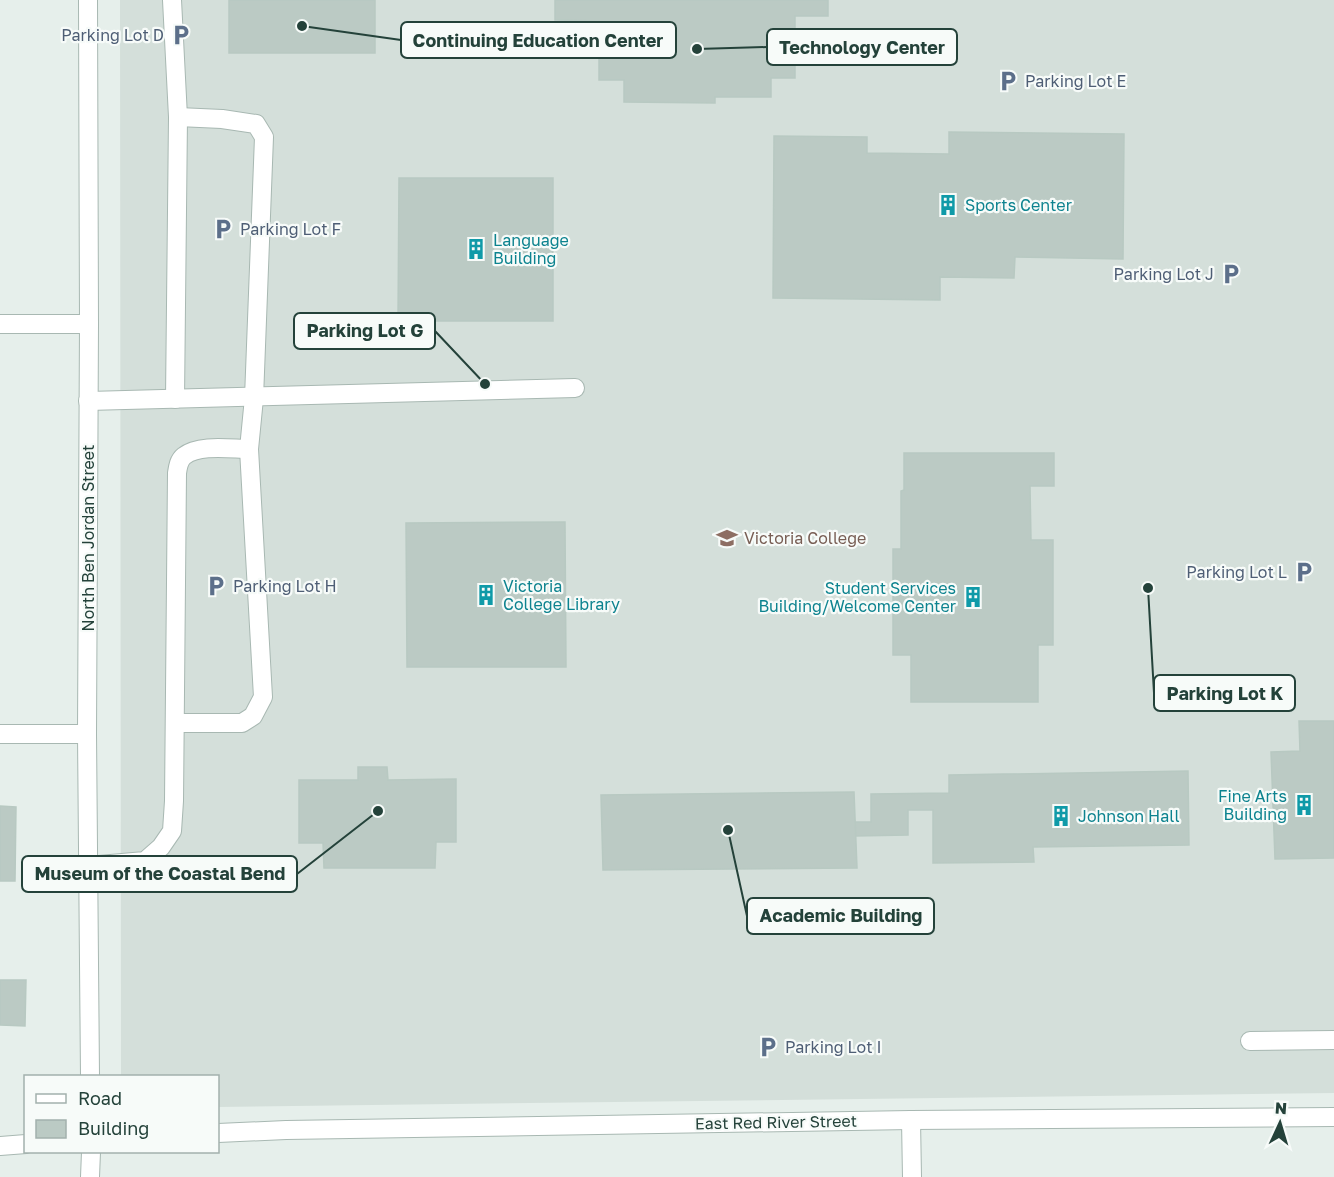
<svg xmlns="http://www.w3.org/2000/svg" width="1334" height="1177" font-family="'Golos Text',sans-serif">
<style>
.built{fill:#d4dfda}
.building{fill:#bbcac4;stroke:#b8c9c2;stroke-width:1.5}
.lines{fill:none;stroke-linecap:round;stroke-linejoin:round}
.minor-casing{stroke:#a8b8b2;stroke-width:20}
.minor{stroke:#fff;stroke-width:18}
.labels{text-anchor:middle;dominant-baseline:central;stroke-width:4.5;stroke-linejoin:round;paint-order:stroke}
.service-label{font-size:16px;fill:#4e5e75;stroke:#f7fbf9;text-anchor:start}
.culture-label{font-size:16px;fill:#0d838f;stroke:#f7fbf9;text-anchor:start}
.street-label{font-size:16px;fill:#24423a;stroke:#f7fbf9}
.education-label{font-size:16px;fill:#785e54;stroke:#f7fbf9;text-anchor:start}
.leader{fill:none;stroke:#24423a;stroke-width:2}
.callout-dot{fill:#24423a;stroke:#f7fbf9;stroke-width:2}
.callout{fill:#f7fbf9;stroke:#24423a;stroke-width:2}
.callout-label{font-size:18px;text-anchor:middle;font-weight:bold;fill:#24423a}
</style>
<rect width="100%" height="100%" fill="#e6efeb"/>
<!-- built -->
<polygon class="built" points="120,0 1334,0 1334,1093 218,1107 218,1076 121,1076"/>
<!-- building -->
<g class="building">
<rect x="229" y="0" width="146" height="53"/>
<polygon points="555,0 828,0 828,16 795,16 795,78 771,78 771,97 715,97 715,103 624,102 624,80 599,80 599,21 555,20"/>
<polygon points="949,132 1124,134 1123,259 1015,257 1014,278 940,277 940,300 773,298 774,136 867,137 867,153 949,154"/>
<polygon points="399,178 553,178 553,321 398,321"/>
<polygon points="904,453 1054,453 1054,486 1030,486 1031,540 1053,540 1053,645 1038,645 1038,702 911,702 911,655 893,655 893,549 901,549 901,491 904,490"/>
<polygon points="565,522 566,667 407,667 406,523"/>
<polygon points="1299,721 1334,721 1334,858 1275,859 1271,752 1300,751"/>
<polygon points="358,767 387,767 388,780 456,779 456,842 436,842 435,868 324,868 323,843 299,843 299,780 358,780"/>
<polygon points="1188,771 1189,845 1033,847 1034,862 933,863 933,810 908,810 908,835 855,836 855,822 871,822 871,794 949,793 949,775"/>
<polygon points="854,792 857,868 603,870 601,795"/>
<polygon points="0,806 16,807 15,881 0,881"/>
<polygon points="0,980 26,980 25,1026 0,1025"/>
</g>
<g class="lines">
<defs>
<g id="minor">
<polyline points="88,0 89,324 87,734 90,1076"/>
<polyline points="172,0 178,117 175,399"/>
<polyline points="0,324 89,324"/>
<polyline points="88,401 575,388"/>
<polyline points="175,723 242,723 253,716 263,697 249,449 254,398 264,137 256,124 222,119 178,117"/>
<polyline points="0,734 87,734"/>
<path d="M88 866 145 861 161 847 172 831 174 801 177 473C178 466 179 460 184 456 199 444 231 449 249 449"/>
<polyline points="1250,1041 1334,1040"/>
<polyline points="911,1120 912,1177"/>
<polyline points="218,1133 286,1130 911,1120 1334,1117"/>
<polyline points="0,1146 26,1144"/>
<polyline points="90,1177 91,1152"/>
</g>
</defs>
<!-- minor casing -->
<use href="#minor" class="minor-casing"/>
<!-- minor -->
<use href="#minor" class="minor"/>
</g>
<!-- icons -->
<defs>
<symbol id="parking-bare" viewBox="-9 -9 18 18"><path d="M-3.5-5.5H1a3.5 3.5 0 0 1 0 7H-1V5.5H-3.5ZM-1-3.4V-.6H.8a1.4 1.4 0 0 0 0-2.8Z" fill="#5c6f8a" stroke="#f7fbf9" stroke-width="2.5" paint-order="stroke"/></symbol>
<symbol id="building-bare" viewBox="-9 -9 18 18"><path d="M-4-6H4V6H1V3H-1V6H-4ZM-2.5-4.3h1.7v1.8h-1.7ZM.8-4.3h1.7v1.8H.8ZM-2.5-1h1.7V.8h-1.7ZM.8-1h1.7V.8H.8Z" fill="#0f9aa8" stroke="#f7fbf9" stroke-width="2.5" paint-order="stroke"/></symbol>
<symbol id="university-bare" viewBox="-9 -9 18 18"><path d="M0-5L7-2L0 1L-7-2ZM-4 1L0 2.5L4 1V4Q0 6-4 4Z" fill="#8d6e63" stroke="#f7fbf9" stroke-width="2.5" paint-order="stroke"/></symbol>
</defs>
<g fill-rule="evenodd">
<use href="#parking-bare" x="166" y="20" width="30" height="30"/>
<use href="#parking-bare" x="993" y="66" width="30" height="30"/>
<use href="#building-bare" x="933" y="190" width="30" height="30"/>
<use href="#parking-bare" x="208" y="214" width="30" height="30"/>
<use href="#building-bare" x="461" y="234" width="30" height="30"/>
<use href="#parking-bare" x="1216" y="259" width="30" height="30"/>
<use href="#university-bare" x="712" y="523" width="30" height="30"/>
<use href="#parking-bare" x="1289" y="557" width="30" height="30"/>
<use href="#parking-bare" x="201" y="571" width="30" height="30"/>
<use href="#building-bare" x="471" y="580" width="30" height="30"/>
<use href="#building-bare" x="958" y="582" width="30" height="30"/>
<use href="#building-bare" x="1289" y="790" width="30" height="30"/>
<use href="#building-bare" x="1046" y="801" width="30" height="30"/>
<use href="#parking-bare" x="753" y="1032" width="30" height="30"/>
</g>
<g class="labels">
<!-- service labels -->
<g class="service-label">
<text x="164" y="35" text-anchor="end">Parking Lot D</text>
<text x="1025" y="81">Parking Lot E</text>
<text x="240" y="229">Parking Lot F</text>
<text x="1214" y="274" text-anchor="end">Parking Lot J</text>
<text x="1287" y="572" text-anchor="end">Parking Lot L</text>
<text x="233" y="586">Parking Lot H</text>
<text x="785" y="1047">Parking Lot I</text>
</g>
<!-- culture labels -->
<g class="culture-label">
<text x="965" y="205">Sports Center</text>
<text x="493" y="240">Language<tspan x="493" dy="18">Building</tspan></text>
<text x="503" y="586">Victoria<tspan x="503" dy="18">College Library</tspan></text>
<text x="956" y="588" text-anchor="end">Student Services<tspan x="956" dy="18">Building/Welcome Center</tspan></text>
<text x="1287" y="796" text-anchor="end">Fine Arts<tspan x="1287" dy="18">Building</tspan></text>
<text x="1078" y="816">Johnson Hall</text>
</g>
<!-- street labels -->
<g class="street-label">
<text transform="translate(88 538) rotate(-90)">North Ben Jordan Street</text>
<text transform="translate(776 1122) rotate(-1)">East Red River Street</text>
</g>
<!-- education labels -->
<g class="education-label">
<text x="744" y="538">Victoria College</text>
</g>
</g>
<!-- callouts -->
<path class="leader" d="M302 26L401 40M697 49L767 47M485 384L435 331M1148 588L1154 693M378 811L297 874M728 830L747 916"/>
<g class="callout-dot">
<circle cx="302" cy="26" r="6"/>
<circle cx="697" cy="49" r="6"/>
<circle cx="485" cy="384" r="6"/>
<circle cx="1148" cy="588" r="6"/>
<circle cx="378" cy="811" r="6"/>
<circle cx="728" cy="830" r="6"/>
</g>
<g class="callout">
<rect x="401" y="22" width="275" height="36" rx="6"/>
<rect x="767" y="29" width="190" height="36" rx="6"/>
<rect x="294" y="313" width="141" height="36" rx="6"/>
<rect x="1154" y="675" width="141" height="36" rx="6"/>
<rect x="22" y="856" width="275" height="36" rx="6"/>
<rect x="747" y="898" width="187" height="36" rx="6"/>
</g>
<g class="callout-label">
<text x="538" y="47">Continuing Education Center</text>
<text x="862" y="54">Technology Center</text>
<text x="365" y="337">Parking Lot G</text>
<text x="1225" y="700">Parking Lot K</text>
<text x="160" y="880">Museum of the Coastal Bend</text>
<text x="841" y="922">Academic Building</text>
</g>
<!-- legend -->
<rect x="24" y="1075" width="195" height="78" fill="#f7fbf9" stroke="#a3b1ad" stroke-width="1.5"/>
<rect x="36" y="1094" width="30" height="9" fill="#ffffff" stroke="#a3b1ad" stroke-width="1.5"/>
<text x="78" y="1105" font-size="18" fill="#24423a">Road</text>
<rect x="36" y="1120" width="30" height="18" fill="#bbcac4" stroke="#a3b1ad" stroke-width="1.5"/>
<text x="78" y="1135" font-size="18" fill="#24423a">Building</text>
<!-- north arrow -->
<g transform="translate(1280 1123) rotate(4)" stroke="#f7fbf9" stroke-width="4.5" paint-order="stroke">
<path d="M0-4.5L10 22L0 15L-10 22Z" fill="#24423a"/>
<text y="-9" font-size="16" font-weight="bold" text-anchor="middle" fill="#24423a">N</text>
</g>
</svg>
